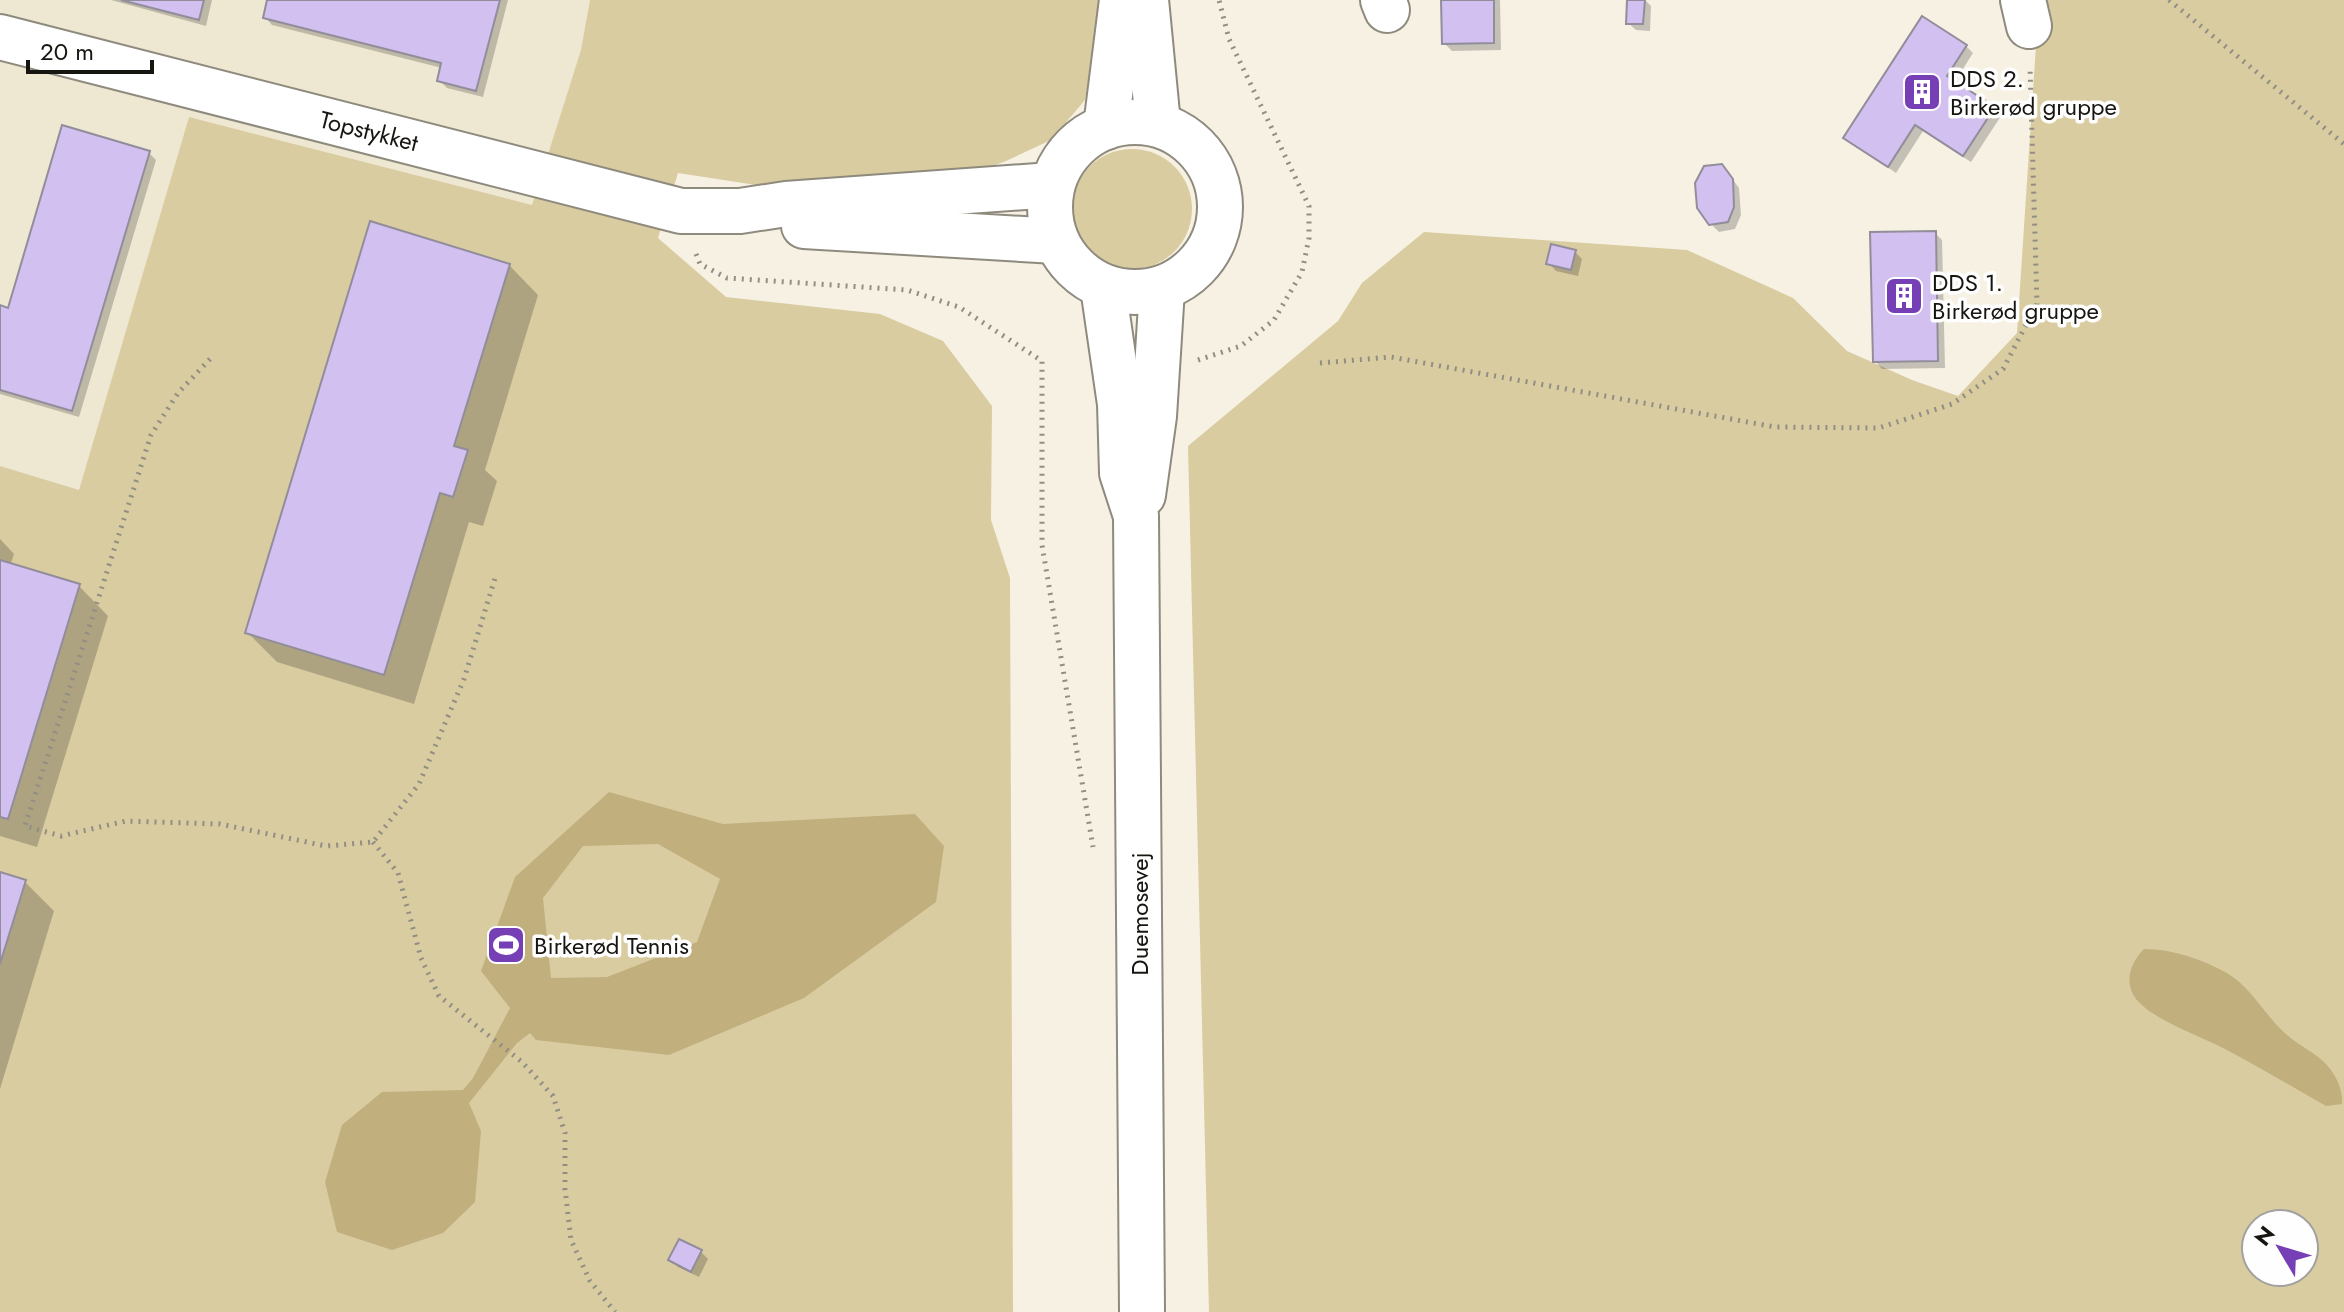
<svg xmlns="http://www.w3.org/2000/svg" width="2344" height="1312" font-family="Jost,sans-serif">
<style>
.built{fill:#eee7d1}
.green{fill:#dacca1;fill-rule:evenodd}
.water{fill:#c1b07e;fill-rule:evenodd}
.shadow{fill:#0003}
.building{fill:#d2c0f1;stroke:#918d9a;stroke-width:2}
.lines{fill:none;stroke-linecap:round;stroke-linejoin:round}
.minor-casing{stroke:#8e8a7d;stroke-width:48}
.path{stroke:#918e84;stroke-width:5;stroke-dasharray:2 6;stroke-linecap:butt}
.minor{stroke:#fff;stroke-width:44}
.labels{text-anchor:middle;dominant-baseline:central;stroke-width:7;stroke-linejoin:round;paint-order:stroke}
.poi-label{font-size:24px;fill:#171510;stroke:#fefefe;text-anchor:start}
.street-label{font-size:24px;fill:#171510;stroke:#fefefe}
</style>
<rect width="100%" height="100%" fill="#f6f1e3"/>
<!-- built -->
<polygon class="built" points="0,0 591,0 582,48 532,205 189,117 79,491 0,466"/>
<!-- green -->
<g class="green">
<polygon points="590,0 1099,0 1099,20 1085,100 1051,140 1006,161 973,173 756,185 678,173 658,238 726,297 880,314 943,341 992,406 991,520 1010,578 1013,1312 0,1312 0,466 79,490 189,117 532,205 581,50"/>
<path d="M2039 0H2344V1312H1209L1188 446 1338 321 1362 283 1424 232 1687 250 1793 298 1847 351 1912 380 1958 396 2017 333ZM2256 1224H2304V1272H2256Z"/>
<circle cx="1132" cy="209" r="60"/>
</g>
<!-- water -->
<g class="water">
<path d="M609 792 723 824 915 814 944 846 936 902 804 998 669 1055 536 1040 530 1033 517 1043 469 1103 481 1131 475 1202 443 1233 392 1250 337 1232 325 1182 342 1125 382 1092 463 1090 473 1078 510 1008 481 971 515 877ZM658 844 720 879 697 942 607 977 551 978 543 898 583 846Z"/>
<path d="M2144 949C2173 949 2201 959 2227 973 2252 988 2265 1016 2287 1035 2300 1046 2316 1053 2327 1065 2337 1077 2343 1090 2342 1104L2326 1106C2292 1087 2258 1066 2223 1048 2198 1035 2153 1020 2136 999 2123 982 2131 962 2144 949Z"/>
</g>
<!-- shadow -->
<g class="shadow">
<polygon points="111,0 212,0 206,26"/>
<polygon points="269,0 508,0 483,97 447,88 439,80 442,68 272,25 265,17"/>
<polygon points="1443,0 1500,0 1501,50 1452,51 1444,43"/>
<polygon points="1629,0 1645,0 1651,6 1650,31 1636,30 1628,23"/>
<polygon points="1966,46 1973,53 1954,83 2001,116 1971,162 1923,131 1896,173 1846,138"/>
<polygon points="149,153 156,160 79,417 0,394 0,307 9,310"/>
<polygon points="1729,174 1739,188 1741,215 1735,229 1719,232 1711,224"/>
<polygon points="1935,233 1942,240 1945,368 1882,369 1875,361"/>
<polygon points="1575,252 1582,259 1578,276 1556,271 1549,263"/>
<polygon points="509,265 538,295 485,470 497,481 483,526 469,522 414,704 277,662 247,632"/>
<polygon points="0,539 14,554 10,566 79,586 108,616 37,847 0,836"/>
<polygon points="0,874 25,882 54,911 0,1089"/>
<polygon points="701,1252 708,1259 699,1277 678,1267 671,1260"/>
</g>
<!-- building -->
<g class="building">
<polygon points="121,0 204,0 199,20"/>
<polygon points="267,0 500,0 476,91 437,81 441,63 263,18"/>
<polygon points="1441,0 1494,0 1494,43 1442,44"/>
<polygon points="1627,0 1645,0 1643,24 1626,24"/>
<polygon points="1922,16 1967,45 1947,76 1995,107 1963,156 1915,125 1888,167 1843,138"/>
<polygon points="62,125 150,151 72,411 0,390 0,305 8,308"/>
<polygon points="1722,164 1733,179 1734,207 1728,222 1709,225 1697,208 1695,183 1704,166"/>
<polygon points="370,221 510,264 454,446 468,450 453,497 440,493 384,675 245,633"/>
<polygon points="1936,231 1938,361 1873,362 1870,232"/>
<polygon points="1551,244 1576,250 1571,270 1546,264"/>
<polygon points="0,560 80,584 8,819 0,817"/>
<polygon points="0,872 26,880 0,964"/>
<polygon points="679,1239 702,1250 691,1272 668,1260"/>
</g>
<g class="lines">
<defs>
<g id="minor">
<polyline points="1146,0 1158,124"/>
<polyline points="1383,0 1387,10"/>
<polyline points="2023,0 2029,26"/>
<polyline points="0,37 681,211 740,211 786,204 1052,185"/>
<circle cx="1135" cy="207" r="85"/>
<polyline points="1106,127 1122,0"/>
<polyline points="804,226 1056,241"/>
<polyline points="1103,287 1120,404 1122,473 1136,516 1142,1312"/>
<polyline points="1143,495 1154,416 1162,289"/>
</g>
</defs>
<!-- minor casing -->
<use href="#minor" class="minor-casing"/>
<!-- path -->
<g class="path">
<polyline points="2169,0 2344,144"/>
<polyline points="696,254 700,264 727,278 907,290 959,307 1042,361 1042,545 1093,847"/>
<polyline points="210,359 178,393 151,435 25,826 61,836 126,821 220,824 326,846 373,842 419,784 464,679 496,575"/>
<polyline points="1198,360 1241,346 1274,320 1302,272 1309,238 1309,206 1229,39 1219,0"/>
<polyline points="1320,363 1391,357 1775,427 1879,428 1952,404 2003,369 2037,304 2030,67"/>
<polyline points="373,842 398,873 421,958 439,996 522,1062 553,1096 565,1133 565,1189 571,1240 590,1281 615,1312"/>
</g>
<!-- minor -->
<use href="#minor" class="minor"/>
</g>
<!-- icons -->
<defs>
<symbol id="building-square" viewBox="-11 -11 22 22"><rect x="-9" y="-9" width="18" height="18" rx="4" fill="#773fb6" stroke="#fefefe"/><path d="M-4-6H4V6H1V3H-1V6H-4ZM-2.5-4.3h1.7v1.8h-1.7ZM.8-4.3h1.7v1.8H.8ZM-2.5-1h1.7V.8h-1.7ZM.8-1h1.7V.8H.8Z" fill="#fff"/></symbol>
<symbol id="stadium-square" viewBox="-11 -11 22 22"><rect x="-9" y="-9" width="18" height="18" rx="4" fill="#773fb6" stroke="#fefefe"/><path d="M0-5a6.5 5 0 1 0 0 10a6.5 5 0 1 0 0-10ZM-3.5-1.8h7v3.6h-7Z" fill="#fff"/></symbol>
</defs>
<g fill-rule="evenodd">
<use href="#building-square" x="1900" y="70" width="44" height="44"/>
<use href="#building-square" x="1882" y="274" width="44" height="44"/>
<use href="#stadium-square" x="484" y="923" width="44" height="44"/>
</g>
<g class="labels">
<!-- poi labels -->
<g class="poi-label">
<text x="1950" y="78">DDS 2.<tspan x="1950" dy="28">Birkerød gruppe</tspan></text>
<text x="1932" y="282">DDS 1.<tspan x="1932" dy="28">Birkerød gruppe</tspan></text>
<text x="534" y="945">Birkerød Tennis</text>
</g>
<!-- street labels -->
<g class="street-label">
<text transform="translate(369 131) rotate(14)">Topstykket</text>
<text transform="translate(1139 914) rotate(-90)">Duemosevej</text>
</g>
</g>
<!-- north arrow -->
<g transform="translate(2280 1248) rotate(308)"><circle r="38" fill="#fefefe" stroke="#a2a19f" stroke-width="2"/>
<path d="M0-6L14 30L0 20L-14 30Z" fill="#773fb6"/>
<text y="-12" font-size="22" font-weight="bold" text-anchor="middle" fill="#171510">N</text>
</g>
<!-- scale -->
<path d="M28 60v12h124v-12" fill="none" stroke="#171510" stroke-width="4"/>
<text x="40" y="60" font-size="24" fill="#171510" stroke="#fefefe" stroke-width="6" paint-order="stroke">20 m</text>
</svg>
